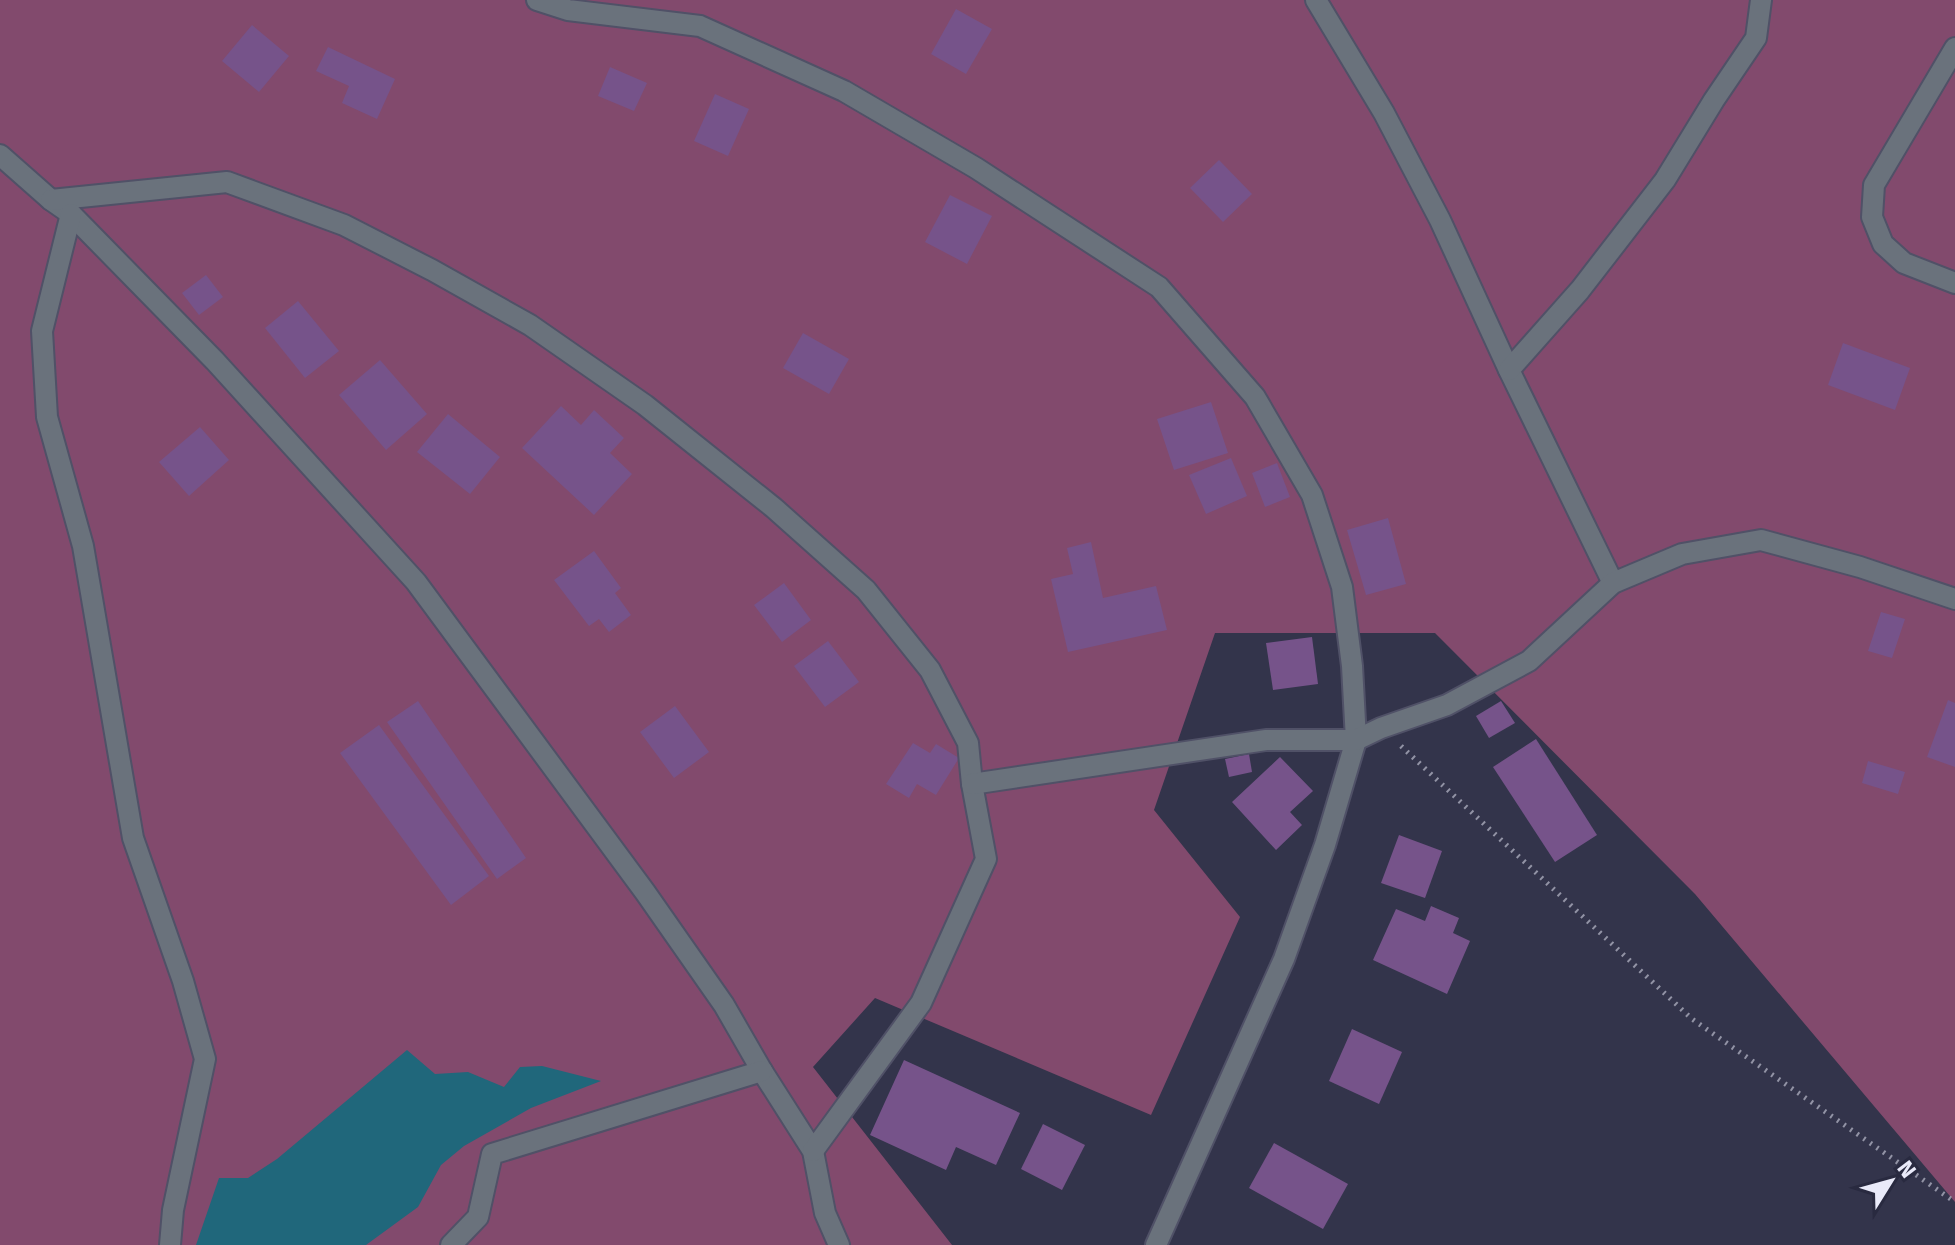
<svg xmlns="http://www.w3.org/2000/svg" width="1955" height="1245" font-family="'Fira Sans',sans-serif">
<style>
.green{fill:#824a6d}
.water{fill:#20677b}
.building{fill:#76538a}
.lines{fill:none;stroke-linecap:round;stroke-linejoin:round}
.minor-casing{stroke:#505167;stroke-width:24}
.path{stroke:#9293a5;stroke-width:5;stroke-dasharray:2 6;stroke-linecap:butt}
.minor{stroke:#6a727c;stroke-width:20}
</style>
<rect width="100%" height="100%" fill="#33344b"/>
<!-- green -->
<polygon class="green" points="0,0 1955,0 1955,1202 1695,894 1435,633 1215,633 1154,810 1240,917 1151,1115 875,998 813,1067 952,1245 0,1245"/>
<!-- water -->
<polygon class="water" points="407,1050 435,1074 468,1072 504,1087 520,1067 542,1066 601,1081 531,1108 464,1146 441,1165 418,1207 366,1245 196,1245 219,1178 248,1178 277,1159"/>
<!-- building -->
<g class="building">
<polygon points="956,9 992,29 966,74 931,54"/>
<polygon points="252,25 289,56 259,92 222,61"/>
<polygon points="328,47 395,79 377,119 342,103 349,86 316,71"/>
<polygon points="610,67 647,83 634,111 598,96"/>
<polygon points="715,94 749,109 728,156 694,141"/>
<polygon points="1219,160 1252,194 1223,222 1190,188"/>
<polygon points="950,195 992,216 967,264 925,242"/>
<polygon points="206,275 223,297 199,315 182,293"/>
<polygon points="298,301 339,351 305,378 265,328"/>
<polygon points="803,333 849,359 829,394 783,368"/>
<polygon points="1843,343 1910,368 1895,410 1828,385"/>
<polygon points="380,360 427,414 386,450 339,395"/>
<polygon points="1211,402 1228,453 1174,470 1157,419"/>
<polygon points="561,406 581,425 594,410 624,438 610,453 632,474 594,515 522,448"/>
<polygon points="448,414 500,457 470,494 417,452"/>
<polygon points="200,427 229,460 189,496 159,462"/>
<polygon points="1231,458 1247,496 1206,514 1189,475"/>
<polygon points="1277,463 1290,497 1265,507 1252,473"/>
<polygon points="1388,518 1406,584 1366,595 1347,530"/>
<polygon points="1091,542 1103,598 1156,586 1167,630 1068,652 1051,579 1073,574 1067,548"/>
<polygon points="594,551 621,588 615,593 631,615 609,632 599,619 589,626 554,580"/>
<polygon points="784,583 811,620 782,642 754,605"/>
<polygon points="1881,612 1905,619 1892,658 1868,651"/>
<polygon points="1312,637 1318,684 1273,690 1266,643"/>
<polygon points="828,641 859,682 825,707 794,666"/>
<polygon points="1948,700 1955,703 1955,767 1927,757"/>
<polygon points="418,701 526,858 497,879 387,722"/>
<polygon points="1501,701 1515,723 1489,738 1476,716"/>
<polygon points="675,706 709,752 674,778 640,732"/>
<polygon points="379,725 489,876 451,905 340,753"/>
<polygon points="1536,739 1597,835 1555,862 1493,767"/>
<polygon points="913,743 930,753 936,744 959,758 936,795 917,784 909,798 886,784"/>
<polygon points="1249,754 1252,772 1229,777 1225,759"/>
<polygon points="1280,757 1313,791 1290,812 1302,825 1276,850 1232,802"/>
<polygon points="1868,761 1905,772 1898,794 1862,783"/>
<polygon points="1399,835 1442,851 1425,898 1381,883"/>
<polygon points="1431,906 1459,918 1453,933 1470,941 1447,994 1373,960 1396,909 1425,921"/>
<polygon points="1352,1029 1402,1052 1379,1104 1329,1081"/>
<polygon points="904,1060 1020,1113 996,1165 956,1147 946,1170 870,1135"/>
<polygon points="1043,1124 1085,1145 1062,1190 1021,1169"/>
<polygon points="1274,1143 1348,1184 1323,1229 1249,1188"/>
</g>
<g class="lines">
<defs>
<g id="minor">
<polyline points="537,0 568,10 700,26 844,91 976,168 1159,287 1255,397 1312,495 1342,587 1352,666 1356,740 1325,845 1284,959 1156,1245"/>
<polyline points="1316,0 1384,113 1440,220 1509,370 1613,583"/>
<polyline points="1955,48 1874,185 1872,217 1883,244 1904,263 1955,283"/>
<polyline points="0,155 51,200 71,214 215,361 416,582 645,892 724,1005 762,1071 813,1151 825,1213 839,1245"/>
<polyline points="51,200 227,182 344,225 432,270 530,325 645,405 774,508 866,590 930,670 968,743 972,784 986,859 921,1003 813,1151"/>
<polyline points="71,214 42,331 47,417 83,546 133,838 183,981 205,1059 173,1210 170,1245"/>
<polyline points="1509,370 1580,290 1665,180 1714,100 1756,38 1761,0"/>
<polyline points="972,784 1266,740 1356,740 1381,728 1447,705 1529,661 1613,583 1682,554 1761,540 1860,567 1955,599"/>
<polyline points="451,1245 478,1217 492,1154 762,1071"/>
</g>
</defs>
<!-- minor casing -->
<use href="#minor" class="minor-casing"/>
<!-- path -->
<polyline class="path" points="1401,746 1692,1019 1955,1202"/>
<!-- minor -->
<use href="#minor" class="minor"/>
</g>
<!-- north arrow -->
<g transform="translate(1891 1181) rotate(53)" stroke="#292a40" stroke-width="6" paint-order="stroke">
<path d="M0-6L14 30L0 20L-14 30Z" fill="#e9eaf9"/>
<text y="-12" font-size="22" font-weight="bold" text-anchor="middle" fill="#e9eaf9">N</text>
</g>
</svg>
